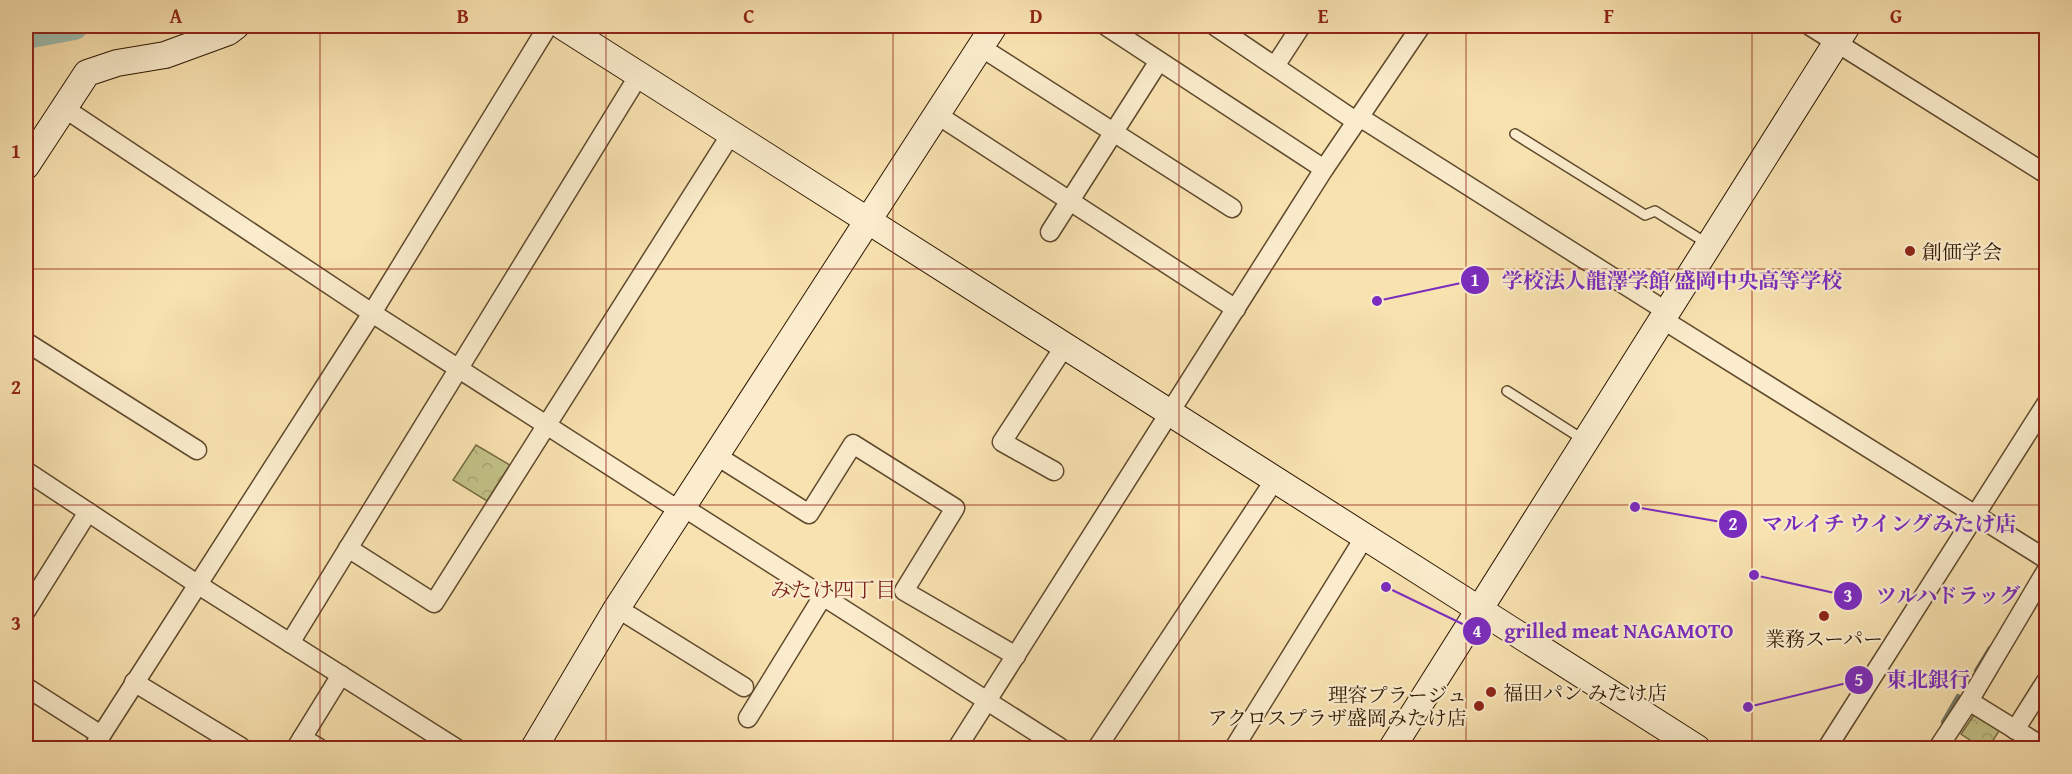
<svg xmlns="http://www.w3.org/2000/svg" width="2072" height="774" font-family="'Gentium Book Plus','Noto Serif JP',serif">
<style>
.park{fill:url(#park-crowns);stroke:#786c44;stroke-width:1.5}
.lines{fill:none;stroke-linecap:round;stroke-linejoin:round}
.stream{stroke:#717a69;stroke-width:4.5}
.river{stroke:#9dbdaf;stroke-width:28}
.lane-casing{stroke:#60492d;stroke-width:12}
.street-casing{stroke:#60492d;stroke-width:21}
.secondary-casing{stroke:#2e1601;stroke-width:28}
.lane{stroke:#faeccc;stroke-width:9}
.street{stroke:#faeccc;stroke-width:18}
.secondary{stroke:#faeccc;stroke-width:26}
.grid{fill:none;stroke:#8f2418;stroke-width:1.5;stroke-opacity:0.55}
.poi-dot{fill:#8f2418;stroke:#faeccc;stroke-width:2}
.labels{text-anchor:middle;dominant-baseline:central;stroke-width:4.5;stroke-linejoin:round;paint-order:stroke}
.poi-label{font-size:20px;fill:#2e1601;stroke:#faeccc;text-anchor:start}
.neighbourhood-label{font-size:21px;fill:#7a1f14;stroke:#faeccc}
.leader{fill:none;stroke:#7b2cbf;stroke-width:2}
.callout-dot{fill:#7b2cbf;stroke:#faeccc;stroke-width:2}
.mark-label{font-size:18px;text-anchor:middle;font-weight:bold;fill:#fff}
.callout-label{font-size:21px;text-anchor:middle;font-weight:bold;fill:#7b2cbf;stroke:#faeccc;stroke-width:4.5;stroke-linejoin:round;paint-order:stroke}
.neatline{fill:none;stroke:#8f2418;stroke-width:2}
.grid-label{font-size:20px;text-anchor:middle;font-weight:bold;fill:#8f2418}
</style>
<defs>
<pattern id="park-crowns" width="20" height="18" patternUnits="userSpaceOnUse" patternTransform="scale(1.5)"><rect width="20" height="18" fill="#c2c287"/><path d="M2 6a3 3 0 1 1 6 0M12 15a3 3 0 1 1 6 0" fill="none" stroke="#a7a673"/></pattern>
</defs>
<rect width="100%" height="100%" fill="#f8e2b0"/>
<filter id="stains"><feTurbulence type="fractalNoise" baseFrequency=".00333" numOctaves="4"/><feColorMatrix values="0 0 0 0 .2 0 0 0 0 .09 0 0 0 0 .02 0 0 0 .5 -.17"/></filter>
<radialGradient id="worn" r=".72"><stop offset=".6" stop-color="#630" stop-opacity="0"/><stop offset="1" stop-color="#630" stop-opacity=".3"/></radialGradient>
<!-- park -->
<g class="park">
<polygon points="476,445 510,465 487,501 453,480"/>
<polygon points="1980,713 2001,728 1988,748 1982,748 1961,734 1974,715"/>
</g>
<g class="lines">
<!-- stream -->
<g class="stream">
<polyline points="1976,671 1990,648"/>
<polyline points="1943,722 1958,696"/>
<polyline points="1925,748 1926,747"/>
</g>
<!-- river -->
<polyline class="river" points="26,35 74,26"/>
<defs>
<g id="lane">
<polyline points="1515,134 1645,215 1655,211 1708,244"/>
<polyline points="1507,391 1584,440"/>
</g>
<g id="street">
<polyline points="1106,26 1324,169"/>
<polyline points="1215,26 1357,122"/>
<polyline points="1810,26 2046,174"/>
<polyline points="979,46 1232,208"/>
<polyline points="1275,66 1301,26"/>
<polyline points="64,108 372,313 674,507 683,507 1061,748"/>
<polyline points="936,114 1236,309"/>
<polyline points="1361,118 1666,311"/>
<polyline points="1050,232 1159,61"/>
<polyline points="1662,319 2046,559"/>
<polyline points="26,342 197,450"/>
<polyline points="717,456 809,514 853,444 955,508 904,591 1016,656"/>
<polyline points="26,471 197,584 456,748"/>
<polyline points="1054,471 1002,442 1064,347"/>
<polyline points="348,548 434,603 731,134"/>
<polyline points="617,608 744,687"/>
<polyline points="26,611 88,512"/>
<polyline points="290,643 639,75"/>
<polyline points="134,682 241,747"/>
<polyline points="26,687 101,735"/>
<polyline points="748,718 823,596"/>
<polyline points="2015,730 2046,681"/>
<polyline points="302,738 319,748"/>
<polyline points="93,748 372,313 548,26"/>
<polyline points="296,748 341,675"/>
<polyline points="957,748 1324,169 1421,26"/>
<polyline points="1097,748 1274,481"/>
<polyline points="1234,748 1364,538"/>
<polyline points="1827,748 2046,404"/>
<polyline points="1938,748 1969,701"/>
<polyline points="2045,748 1969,701 2046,571"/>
</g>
<g id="secondary">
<polyline points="562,26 1697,748"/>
<polyline points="26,166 87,73 117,63 165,55 228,32 236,26"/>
<polyline points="534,748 617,608 994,26"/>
<polyline points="1392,748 1847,26"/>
</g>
</defs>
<!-- lane casing -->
<use href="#lane" class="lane-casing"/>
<!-- street casing -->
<use href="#street" class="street-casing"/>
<!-- secondary casing -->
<use href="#secondary" class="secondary-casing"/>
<!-- lane -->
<use href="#lane" class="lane"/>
<!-- street -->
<use href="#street" class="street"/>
<!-- secondary -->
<use href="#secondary" class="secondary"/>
</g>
<!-- grid -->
<path class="grid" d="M320 26V748M606 26V748M893 26V748M1179 26V748M1466 26V748M1752 26V748M26 269H2046M26 505H2046"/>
<!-- markers -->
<g class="poi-dot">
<circle cx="1910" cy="251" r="6"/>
<circle cx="1824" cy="616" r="6"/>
<circle cx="1491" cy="692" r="6"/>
<circle cx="1479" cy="706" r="6"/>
</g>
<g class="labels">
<!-- poi labels -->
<g class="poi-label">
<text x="1922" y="251">創価学会</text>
<text x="1824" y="638" text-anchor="middle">業務スーパー</text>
<text x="1503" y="692">福田パン みたけ店</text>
<text x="1467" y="694" text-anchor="end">理容プラージュ<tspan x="1467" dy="23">アクロスプラザ盛岡みたけ店</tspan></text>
</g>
<!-- neighbourhood labels -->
<g class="neighbourhood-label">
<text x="833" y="589">みたけ四丁目</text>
</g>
</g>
<!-- callouts -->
<path class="leader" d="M1377 301L1475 280M1635 507L1733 524M1754 575L1848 596M1386 587L1477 631M1748 707L1859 680"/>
<g class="callout-dot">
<circle cx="1377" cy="301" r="6"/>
<circle cx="1635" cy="507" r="6"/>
<circle cx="1754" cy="575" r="6"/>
<circle cx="1386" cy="587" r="6"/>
<circle cx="1748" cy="707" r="6"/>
<circle cx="1475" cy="280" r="15"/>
<circle cx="1733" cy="524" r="15"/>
<circle cx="1848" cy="596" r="15"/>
<circle cx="1477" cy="631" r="15"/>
<circle cx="1859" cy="680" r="15"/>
</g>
<g class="mark-label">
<text x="1475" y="286">1</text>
<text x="1733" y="530">2</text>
<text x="1848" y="602">3</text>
<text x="1477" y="637">4</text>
<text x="1859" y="686">5</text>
</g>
<g class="callout-label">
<text x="1672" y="288">学校法人龍澤学館 盛岡中央高等学校</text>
<text x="1889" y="531">マルイチ ウイングみたけ店</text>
<text x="1948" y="603">ツルハドラッグ</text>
<text x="1619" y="638">grilled meat NAGAMOTO</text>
<text x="1928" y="687">東北銀行</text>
</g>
<!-- margin -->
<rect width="2072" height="774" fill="none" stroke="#f8e2b0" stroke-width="66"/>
<rect x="33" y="33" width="2006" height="708" class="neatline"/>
<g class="grid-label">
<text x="176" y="23">A</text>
<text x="463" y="23">B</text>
<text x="749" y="23">C</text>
<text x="1036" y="23">D</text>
<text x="1323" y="23">E</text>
<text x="1609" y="23">F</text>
<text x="1896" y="23">G</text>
<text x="16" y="158">1</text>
<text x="16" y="394">2</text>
<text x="16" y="630">3</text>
</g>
<rect width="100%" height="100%" filter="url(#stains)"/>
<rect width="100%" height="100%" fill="url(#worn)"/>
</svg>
